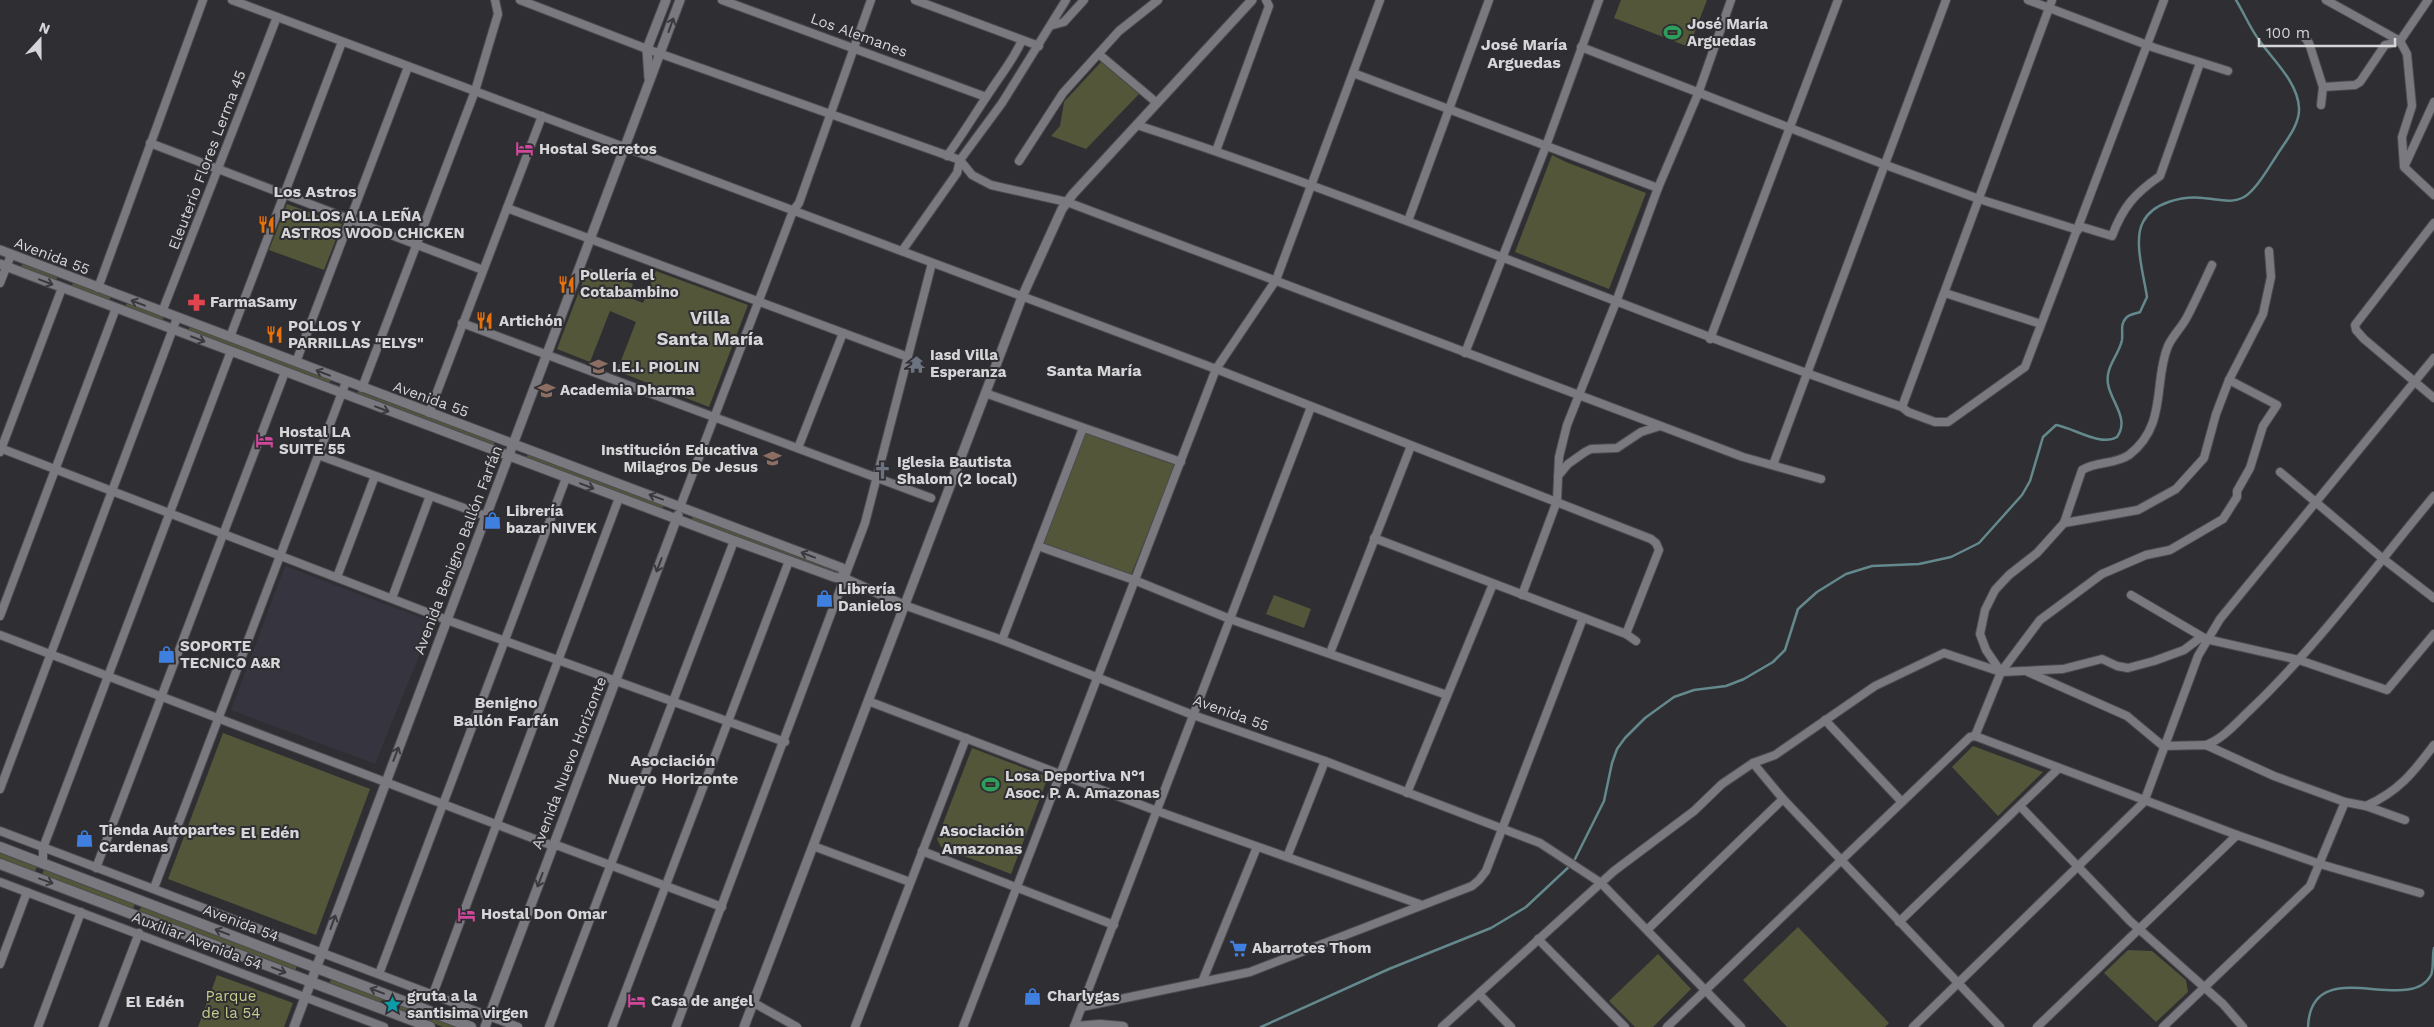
<svg xmlns="http://www.w3.org/2000/svg" width="2434" height="1027" font-family="'Work Sans',sans-serif">
<style>
.built{fill:#36343e}
.green{fill:#535639}
.lines{fill:none;stroke-linecap:round;stroke-linejoin:round}
.stream{stroke:#64898d;stroke-width:2.5}
.minor-casing{stroke:#4c4b4f;stroke-width:10}
.tertiary-casing{stroke:#4c4b4f;stroke-width:11}
.secondary-casing{stroke:#4c4b4f;stroke-width:12}
.minor{stroke:#7a797f;stroke-width:8}
.tertiary{stroke:#7a797f;stroke-width:9}
.secondary{stroke:#7a797f;stroke-width:10}
.oneway{stroke:#3a393e}
.labels{text-anchor:middle;dominant-baseline:central;stroke-width:4;stroke-linejoin:round;paint-order:stroke}
.poi-label{font-size:15px;font-weight:bold;fill:#d6d5d8;stroke:#2f2e32;text-anchor:start}
.street-label{font-size:15px;fill:#d6d5d8;stroke:#2f2e32}
.park-label{font-size:15px;fill:#c6cd8b;stroke:#2f2e32}
.neighbourhood-label{font-size:16px;font-weight:bold;fill:#d6d5d8;stroke:#2f2e32}
.quarter-label{font-size:18px;font-weight:bold;fill:#d6d5d8;stroke:#2f2e32}
</style>
<rect width="100%" height="100%" fill="#2f2e32"/>
<!-- built -->
<polygon class="built" points="285,566 433,622 375,764 231,710"/>
<!-- green -->
<g class="green">
<polygon points="1621,0 1707,0 1689,47 1614,18"/>
<polygon points="1101,62 1139,94 1086,149 1051,136 1060,126 1064,102"/>
<polygon points="1552,155 1566,162 1646,193 1609,289 1515,252"/>
<polygon points="287,204 342,224 324,270 269,250"/>
<polygon points="23,263 57,277 56,281 21,267"/>
<polygon points="588,268 633,284 628,297 643,303 656,271 748,305 709,407 617,371 636,322 610,311 590,362 557,349"/>
<polygon points="73,283 111,297 109,301 71,287"/>
<polygon points="127,303 164,317 162,321 125,307"/>
<polygon points="190,326 331,380 329,384 188,331"/>
<polygon points="358,391 495,442 493,446 357,395"/>
<polygon points="1085,433 1175,465 1131,575 1043,543"/>
<polygon points="528,454 664,505 662,510 526,458"/>
<polygon points="693,516 835,569 834,573 691,520"/>
<polygon points="1274,595 1311,609 1304,628 1266,614"/>
<polygon points="223,733 370,789 316,935 168,879"/>
<polygon points="1973,746 2043,772 1998,816 1952,767"/>
<polygon points="972,748 1048,777 1011,874 941,847 937,839"/>
<polygon points="0,852 37,866 35,872 0,859"/>
<polygon points="44,869 135,903 133,909 42,875"/>
<polygon points="142,905 297,966 295,971 139,911"/>
<polygon points="1798,927 1889,1023 1885,1027 1787,1027 1743,980"/>
<polygon points="2128,950 2152,951 2186,980 2188,992 2156,1022 2104,973"/>
<polygon points="1658,954 1691,989 1653,1027 1635,1027 1609,1001"/>
<polygon points="217,975 293,1003 284,1027 198,1027"/>
<polygon points="331,979 392,1002 390,1007 329,985"/>
<polygon points="401,1004 461,1027 443,1027 399,1010"/>
</g>
<g class="lines">
<!-- stream -->
<g class="stream">
<path d="M1261 1027 1389 969 1491 928 1526 907 1573 863 1604 801 1612 763 1617 749 1625 738 1645 718 1674 697 1694 690 1726 686 1744 679 1773 662 1785 650 1798 609 1817 592 1846 574 1872 566 1919 564 1951 557 1979 543 2022 495 2030 481 2043 437 2056 425C2074 428 2101 447 2117 437 2130 419 2111 402 2108 384 2105 367 2119 355 2122 340 2123 332 2120 324 2126 318 2129 314 2135 314 2140 312L2147 297C2144 276 2133 240 2143 222 2153 202 2183 196 2203 198 2217 199 2232 204 2244 197 2256 190 2269 167 2277 155 2285 142 2300 125 2299 108 2298 82 2272 59 2259 40 2250 28 2244 13 2236 0"/>
<path d="M2308 1027C2311 951 2409 1017 2431 975 2434 968 2432 956 2434 948"/>
</g>
<defs>
<g id="minor">
<polyline points="232,0 1216,369 1651,539 1656,543 1659,550 1626,634"/>
<polyline points="520,0 647,49 960,160 972,175 991,185 1067,202 1743,457 1821,479"/>
<polyline points="722,0 986,97"/>
<polyline points="915,0 1039,46"/>
<polyline points="2028,0 2155,48 2228,71"/>
<polyline points="2326,0 2400,41 2407,54 2412,106 2402,137 2404,167 2434,195"/>
<polyline points="1053,25 1064,22 1084,0"/>
<polyline points="2301,33 2309,43 2323,87 2321,105"/>
<polyline points="1581,47 1883,164 1979,199 2078,230"/>
<polyline points="1100,55 1157,103"/>
<polyline points="1353,73 1658,188"/>
<polyline points="2323,87 2355,85 2360,82 2385,45 2400,41 2428,0"/>
<path d="M1137 125C1395 209 1645 318 1902 407L1908 412 1935 422H1948L2025 367 2164 0"/>
<polyline points="150,143 483,270"/>
<polyline points="1216,151 1269,6 1266,0"/>
<path d="M947 156C963 134 976 112 991 90 1002 73 1014 59 1022 40"/>
<polyline points="1019,161 1063,93 1119,31 1158,0"/>
<polyline points="2405,165 2434,102"/>
<polyline points="507,208 908,357"/>
<polyline points="1408,221 1489,0"/>
<polyline points="2434,223 2355,325 2356,330 2364,339 2434,398"/>
<path d="M2079 226 2112 236C2123 207 2134 194 2160 176L2200 63"/>
<polyline points="902,251 957,173 960,160 1002,103 1066,0"/>
<polyline points="0,283 11,255"/>
<polyline points="98,288 203,0"/>
<polyline points="1945,293 2041,324"/>
<polyline points="162,312 277,17"/>
<polyline points="462,323 931,498"/>
<polyline points="230,337 342,42"/>
<polyline points="1710,339 1838,0"/>
<polyline points="1465,353 1546,146 1599,0"/>
<polyline points="296,362 408,67"/>
<polyline points="362,388 475,91 498,14 495,0"/>
<polyline points="985,393 1181,462"/>
<polyline points="1902,407 2052,0"/>
<polyline points="429,413 542,116"/>
<polyline points="0,448 447,620 785,742"/>
<polyline points="798,448 843,333"/>
<polyline points="0,452 62,288"/>
<polyline points="318,455 486,516"/>
<polyline points="1773,465 1946,0"/>
<polyline points="2280,472 2382,558 2434,598"/>
<polyline points="1558,476 1568,464 1585,452 1591,449 1617,448 1641,432 1660,426"/>
<polyline points="680,507 793,211 799,203 871,0"/>
<path d="M2064 523 2082 470C2097 461 2114 465 2129 455 2168 425 2153 382 2168 346 2173 335 2182 327 2187 317 2196 300 2204 282 2212 265"/>
<polyline points="1374,538 1626,634 1636,641"/>
<polyline points="1038,546 1134,580 1230,619 1447,695"/>
<polyline points="337,577 375,476"/>
<polyline points="1522,595 1557,501 1559,457 1567,425 1616,302 1658,188 1698,94 1731,0"/>
<polyline points="2131,595 2206,639 2299,660 2387,690 2434,634"/>
<polyline points="392,598 430,496"/>
<polyline points="904,605 1002,640 1193,715 1325,761 1540,843 1601,883 1741,1027"/>
<polyline points="0,616 116,308"/>
<polyline points="0,635 553,846 559,846 722,907"/>
<polyline points="1002,640 1083,428"/>
<polyline points="1330,653 1411,446"/>
<polyline points="2001,672 1986,650 1980,634 1985,610 1995,590 2009,575 2037,553 2064,523 2138,510 2176,489 2204,458 2216,414 2229,380 2263,314 2271,277 2269,251"/>
<polyline points="2028,672 2127,716 2163,746 2206,745 2274,776 2345,802 2366,806 2405,820"/>
<polyline points="868,701 1157,811 1422,905"/>
<polyline points="1825,720 1902,802"/>
<polyline points="1975,736 2001,672 2040,620 2102,574 2146,555 2170,550 2223,519 2237,497 2237,491 2250,468 2263,426 2277,405 2229,380"/>
<path d="M2206 745C2224 738 2236 723 2250 710 2318 645 2374 568 2434 496"/>
<polyline points="1753,763 1783,799 2000,1027"/>
<polyline points="0,789 177,318"/>
<polyline points="1407,793 1493,584"/>
<polyline points="2020,806 2130,921 2223,1004 2243,1027"/>
<path d="M2366 806C2399 791 2413 773 2434 745"/>
<polyline points="0,831 518,1027"/>
<polyline points="813,846 910,882"/>
<polyline points="922,851 1114,925"/>
<polyline points="1287,857 1325,761"/>
<polyline points="43,864 43,848 231,351"/>
<polyline points="96,868 285,372"/>
<polyline points="0,882 384,1027"/>
<polyline points="154,888 346,382"/>
<polyline points="1899,922 2059,768"/>
<polyline points="1648,929 1783,799"/>
<polyline points="1538,939 1625,1027"/>
<polyline points="0,964 27,892"/>
<polyline points="379,974 566,478"/>
<polyline points="1202,982 1257,847"/>
<polyline points="433,994 619,498"/>
<polyline points="1479,994 1511,1027"/>
<polyline points="754,1003 797,1027"/>
<polyline points="1082,1007 1250,972 1472,886 1479,880 1486,871 1583,618"/>
<polyline points="38,1027 81,912"/>
<polyline points="103,1027 139,933"/>
<polyline points="549,1027 734,541"/>
<polyline points="612,1027 789,561"/>
<polyline points="676,1027 865,523 932,263"/>
<polyline points="855,1027 966,738"/>
<polyline points="963,1027 1216,369 1276,280 1380,0"/>
<polyline points="1074,1027 1311,407"/>
<polyline points="1442,1027 1614,871 1694,811 1722,784 1753,763 1775,755 1875,686 1944,653 2001,672 2063,669 2102,659 2117,666 2128,668 2154,661 2184,650 2200,638 2206,639"/>
<polyline points="1667,1027 1970,737 1975,736 2237,835 2320,864 2420,893"/>
<polyline points="1913,1027 2144,802 2198,656 2220,619 2434,358"/>
<polyline points="2037,1027 2237,835"/>
<polyline points="2163,1027 2310,886 2345,802"/>
</g>
<g id="tertiary">
<polyline points="649,78 647,49 666,0"/>
<polyline points="0,250 842,568 846,579"/>
<polyline points="0,264 727,538 834,577 846,579 904,605"/>
<polyline points="294,1027 680,0"/>
<polyline points="485,1027 678,515"/>
<polyline points="744,1027 1022,297 1062,209 1073,194 1252,0"/>
</g>
<g id="secondary">
<polyline points="0,847 471,1027"/>
<polyline points="0,864 430,1027"/>
<polyline points="1075,1027 1100,1025 1123,1027"/>
</g>
</defs>
<!-- minor casing -->
<use href="#minor" class="minor-casing"/>
<!-- tertiary casing -->
<use href="#tertiary" class="tertiary-casing"/>
<!-- secondary casing -->
<use href="#secondary" class="secondary-casing"/>
<!-- minor -->
<use href="#minor" class="minor"/>
<!-- tertiary -->
<use href="#tertiary" class="tertiary"/>
<!-- secondary -->
<use href="#secondary" class="secondary"/>
</g>
<!-- one-way arrows -->
<defs><path id="oneway-shaft" d="M-6 0H5M1.5-3L5.5 0L1.5 3" fill="none" stroke-width="1.6" stroke-linecap="round" stroke-linejoin="round" transform="scale(1.25)"/></defs>
<g class="oneway">
<use href="#oneway-shaft" transform="translate(671 25) rotate(-70)"/>
<use href="#oneway-shaft" transform="translate(46 282) rotate(21)"/>
<use href="#oneway-shaft" transform="translate(138 303) rotate(-159)"/>
<use href="#oneway-shaft" transform="translate(198 339) rotate(21)"/>
<use href="#oneway-shaft" transform="translate(323 373) rotate(-159)"/>
<use href="#oneway-shaft" transform="translate(382 409) rotate(21)"/>
<use href="#oneway-shaft" transform="translate(587 486) rotate(21)"/>
<use href="#oneway-shaft" transform="translate(656 497) rotate(-160)"/>
<use href="#oneway-shaft" transform="translate(808 555) rotate(-159)"/>
<use href="#oneway-shaft" transform="translate(659 565) rotate(111)"/>
<use href="#oneway-shaft" transform="translate(396 754) rotate(-69)"/>
<use href="#oneway-shaft" transform="translate(540 880) rotate(111)"/>
<use href="#oneway-shaft" transform="translate(46 881) rotate(20)"/>
<use href="#oneway-shaft" transform="translate(333 922) rotate(-70)"/>
<use href="#oneway-shaft" transform="translate(222 932) rotate(-159)"/>
<use href="#oneway-shaft" transform="translate(279 970) rotate(21)"/>
<use href="#oneway-shaft" transform="translate(377 991) rotate(-159)"/>
</g>
<!-- icons -->
<defs>
<symbol id="stadium-bare" viewBox="-9 -9 18 18"><path d="M0-5a6.5 5 0 1 0 0 10a6.5 5 0 1 0 0-10ZM-3.5-1.8h7v3.6h-7Z" fill="#2e9e5b" stroke="#2f2e32" stroke-width="2.5" paint-order="stroke"/></symbol>
<symbol id="hotel-bare" viewBox="-9 -9 18 18"><path d="M-6-4.5h1.5V1H6V5H4.5V3h-9V5H-6ZM-4 0a1.8 1.8 0 1 1 3.6 0ZM.5 0V-2.5h3Q6-2.5 6 0Z" fill="#d1479c" stroke="#2f2e32" stroke-width="2.5" paint-order="stroke"/></symbol>
<symbol id="restaurant-bare" viewBox="-9 -9 18 18"><path d="M-5-6h1v4h1v-4h1v4h1v-4h1v5L-1.5 .5V6h-2V.5L-5-1ZM5-6V6H3V1.5H1.5Q1.5-4 5-6Z" fill="#e8710a" stroke="#2f2e32" stroke-width="2.5" paint-order="stroke"/></symbol>
<symbol id="pharmacy-bare" viewBox="-9 -9 18 18"><path d="M-2-6h4v4h4v4h-4v4h-4v-4h-4v-4h4Z" fill="#e0444e" stroke="#2f2e32" stroke-width="2.5" paint-order="stroke"/></symbol>
<symbol id="temple-bare" viewBox="-9 -9 18 18"><path d="M0-6L5-2H3V0L6.5 2.5H4V6H1.5V3h-3V6H-4V2.5H-6.5L-3 0V-2H-5Z" fill="#6b7280" stroke="#2f2e32" stroke-width="2.5" paint-order="stroke"/></symbol>
<symbol id="school-bare" viewBox="-9 -9 18 18"><path d="M0-5L7-2L0 1L-7-2ZM-4 1L0 2.5L4 1V4Q0 6-4 4Z" fill="#8d6e63" stroke="#2f2e32" stroke-width="2.5" paint-order="stroke"/></symbol>
<symbol id="church-bare" viewBox="-9 -9 18 18"><path d="M-1.2-6h2.4v3.5h3.3v2.4h-3.3V6h-2.4V-.1h-3.3v-2.4h3.3Z" fill="#6b7280" stroke="#2f2e32" stroke-width="2.5" paint-order="stroke"/></symbol>
<symbol id="shop-bare" viewBox="-9 -9 18 18"><path d="M-5-2.5h2.3a2.7 3.5 0 0 1 5.4 0H5L5.5 6h-11ZM-1.5-2.5h3a1.5 2.3 0 0 0-3 0Z" fill="#3f7fe0" stroke="#2f2e32" stroke-width="2.5" paint-order="stroke"/></symbol>
<symbol id="supermarket-bare" viewBox="-9 -9 18 18"><path d="M-6-5.5h2.5l.6 2H6L4.5 2H-2.5L-4.4-4H-6ZM-1.5 3.2a1.3 1.3 0 1 0 .1 0ZM3 3.2a1.3 1.3 0 1 0 .1 0Z" fill="#3f7fe0" stroke="#2f2e32" stroke-width="2.5" paint-order="stroke"/></symbol>
<symbol id="sight-bare" viewBox="-9 -9 18 18"><path d="M0-6L1.8-2.2L6-1.7L2.9 1.2L3.7 5.4L0 3.3L-3.7 5.4L-2.9 1.2L-6-1.7L-1.8-2.2Z" fill="#0f9aa8" stroke="#2f2e32" stroke-width="2.5" paint-order="stroke"/></symbol>
</defs>
<g fill-rule="evenodd">
<use href="#stadium-bare" x="1660" y="20" width="25" height="25"/>
<use href="#hotel-bare" x="512" y="136" width="25" height="25"/>
<use href="#restaurant-bare" x="254" y="212" width="25" height="25"/>
<use href="#restaurant-bare" x="554" y="272" width="25" height="25"/>
<use href="#pharmacy-bare" x="184" y="290" width="25" height="25"/>
<use href="#restaurant-bare" x="472" y="308" width="25" height="25"/>
<use href="#restaurant-bare" x="262" y="322" width="25" height="25"/>
<use href="#temple-bare" x="904" y="352" width="25" height="25"/>
<use href="#school-bare" x="586" y="354" width="25" height="25"/>
<use href="#school-bare" x="534" y="378" width="25" height="25"/>
<use href="#hotel-bare" x="252" y="428" width="25" height="25"/>
<use href="#school-bare" x="760" y="446" width="25" height="25"/>
<use href="#church-bare" x="870" y="458" width="25" height="25"/>
<use href="#shop-bare" x="480" y="508" width="25" height="25"/>
<use href="#shop-bare" x="812" y="586" width="25" height="25"/>
<use href="#shop-bare" x="154" y="642" width="25" height="25"/>
<use href="#stadium-bare" x="978" y="772" width="25" height="25"/>
<use href="#shop-bare" x="72" y="826" width="25" height="25"/>
<use href="#hotel-bare" x="454" y="902" width="25" height="25"/>
<use href="#supermarket-bare" x="1226" y="936" width="25" height="25"/>
<use href="#shop-bare" x="1020" y="984" width="25" height="25"/>
<use href="#hotel-bare" x="624" y="988" width="25" height="25"/>
<use href="#sight-bare" x="380" y="992" width="25" height="25"/>
</g>
<g class="labels">
<!-- poi labels -->
<g class="poi-label">
<text x="1687" y="24">José María<tspan x="1687" dy="17">Arguedas</tspan></text>
<text x="539" y="149">Hostal Secretos</text>
<text x="281" y="216">POLLOS A LA LEÑA<tspan x="281" dy="17">ASTROS WOOD CHICKEN</tspan></text>
<text x="580" y="275">Pollería el<tspan x="580" dy="17">Cotabambino</tspan></text>
<text x="210" y="302">FarmaSamy</text>
<text x="499" y="321">Artichón</text>
<text x="288" y="326">POLLOS Y<tspan x="288" dy="17">PARRILLAS "ELYS"</tspan></text>
<text x="930" y="355">Iasd Villa<tspan x="930" dy="17">Esperanza</tspan></text>
<text x="612" y="367">I.E.I. PIOLIN</text>
<text x="560" y="390">Academia Dharma</text>
<text x="279" y="432">Hostal LA<tspan x="279" dy="17">SUITE 55</tspan></text>
<text x="758" y="450" text-anchor="end">Institución Educativa<tspan x="758" dy="17">Milagros De Jesus</tspan></text>
<text x="897" y="462">Iglesia Bautista<tspan x="897" dy="17">Shalom (2 local)</tspan></text>
<text x="506" y="511">Librería<tspan x="506" dy="17">bazar NIVEK</tspan></text>
<text x="838" y="589">Librería<tspan x="838" dy="17">Danielos</tspan></text>
<text x="180" y="646">SOPORTE<tspan x="180" dy="17">TECNICO A&amp;R</tspan></text>
<text x="1005" y="776">Losa Deportiva N°1<tspan x="1005" dy="17">Asoc. P. A. Amazonas</tspan></text>
<text x="99" y="830">Tienda Autopartes<tspan x="99" dy="17">Cardenas</tspan></text>
<text x="481" y="914">Hostal Don Omar</text>
<text x="1252" y="948">Abarrotes Thom</text>
<text x="407" y="996">gruta a la<tspan x="407" dy="17">santisima virgen</tspan></text>
<text x="1047" y="996">Charlygas</text>
<text x="651" y="1001">Casa de angel</text>
</g>
<!-- street labels -->
<g class="street-label">
<text transform="translate(859 35) rotate(20)">Los Alemanes</text>
<text transform="translate(207 160) rotate(-69)">Eleuterio Flores Lerma 45</text>
<text transform="translate(52 256) rotate(21)">Avenida 55</text>
<text transform="translate(431 399) rotate(20)">Avenida 55</text>
<text transform="translate(458 550) rotate(-69)">Avenida Benigno Ballón Farfán</text>
<text transform="translate(1231 713) rotate(20)">Avenida 55</text>
<text transform="translate(569 763) rotate(-69)">Avenida Nuevo Horizonte</text>
<text transform="translate(241 923) rotate(21)">Avenida 54</text>
<text transform="translate(197 941) rotate(21)">Auxiliar Avenida 54</text>
</g>
<!-- park labels -->
<g class="park-label">
<text x="231" y="996">Parque<tspan x="231" dy="17">de la 54</tspan></text>
</g>
<!-- neighbourhood labels -->
<g class="neighbourhood-label">
<text x="1524" y="44">José María<tspan x="1524" dy="18">Arguedas</tspan></text>
<text x="315" y="191">Los Astros</text>
<text x="1094" y="370">Santa María</text>
<text x="506" y="702">Benigno<tspan x="506" dy="18">Ballón Farfán</tspan></text>
<text x="673" y="760">Asociación<tspan x="673" dy="18">Nuevo Horizonte</tspan></text>
<text x="982" y="830">Asociación<tspan x="982" dy="18">Amazonas</tspan></text>
<text x="270" y="832">El Edén</text>
<text x="155" y="1001">El Edén</text>
</g>
<!-- quarter labels -->
<g class="quarter-label">
<text x="710" y="317">Villa<tspan x="710" dy="21">Santa María</tspan></text>
</g>
</g>
<!-- north arrow -->
<g transform="translate(40 40) rotate(21)" stroke="#2f2e32" stroke-width="4" paint-order="stroke">
<path d="M0-4L9 19L0 12L-9 19Z" fill="#d6d5d8"/>
<text y="-8" font-size="14" font-weight="bold" text-anchor="middle" fill="#d6d5d8">N</text>
</g>
<!-- scale -->
<path d="M2259 38v8h136v-8" fill="none" stroke="#d6d5d8" stroke-width="2.5"/>
<text x="2266" y="38" font-size="15" fill="#d6d5d8" stroke="#2f2e32" stroke-width="4" paint-order="stroke">100 m</text>
</svg>
